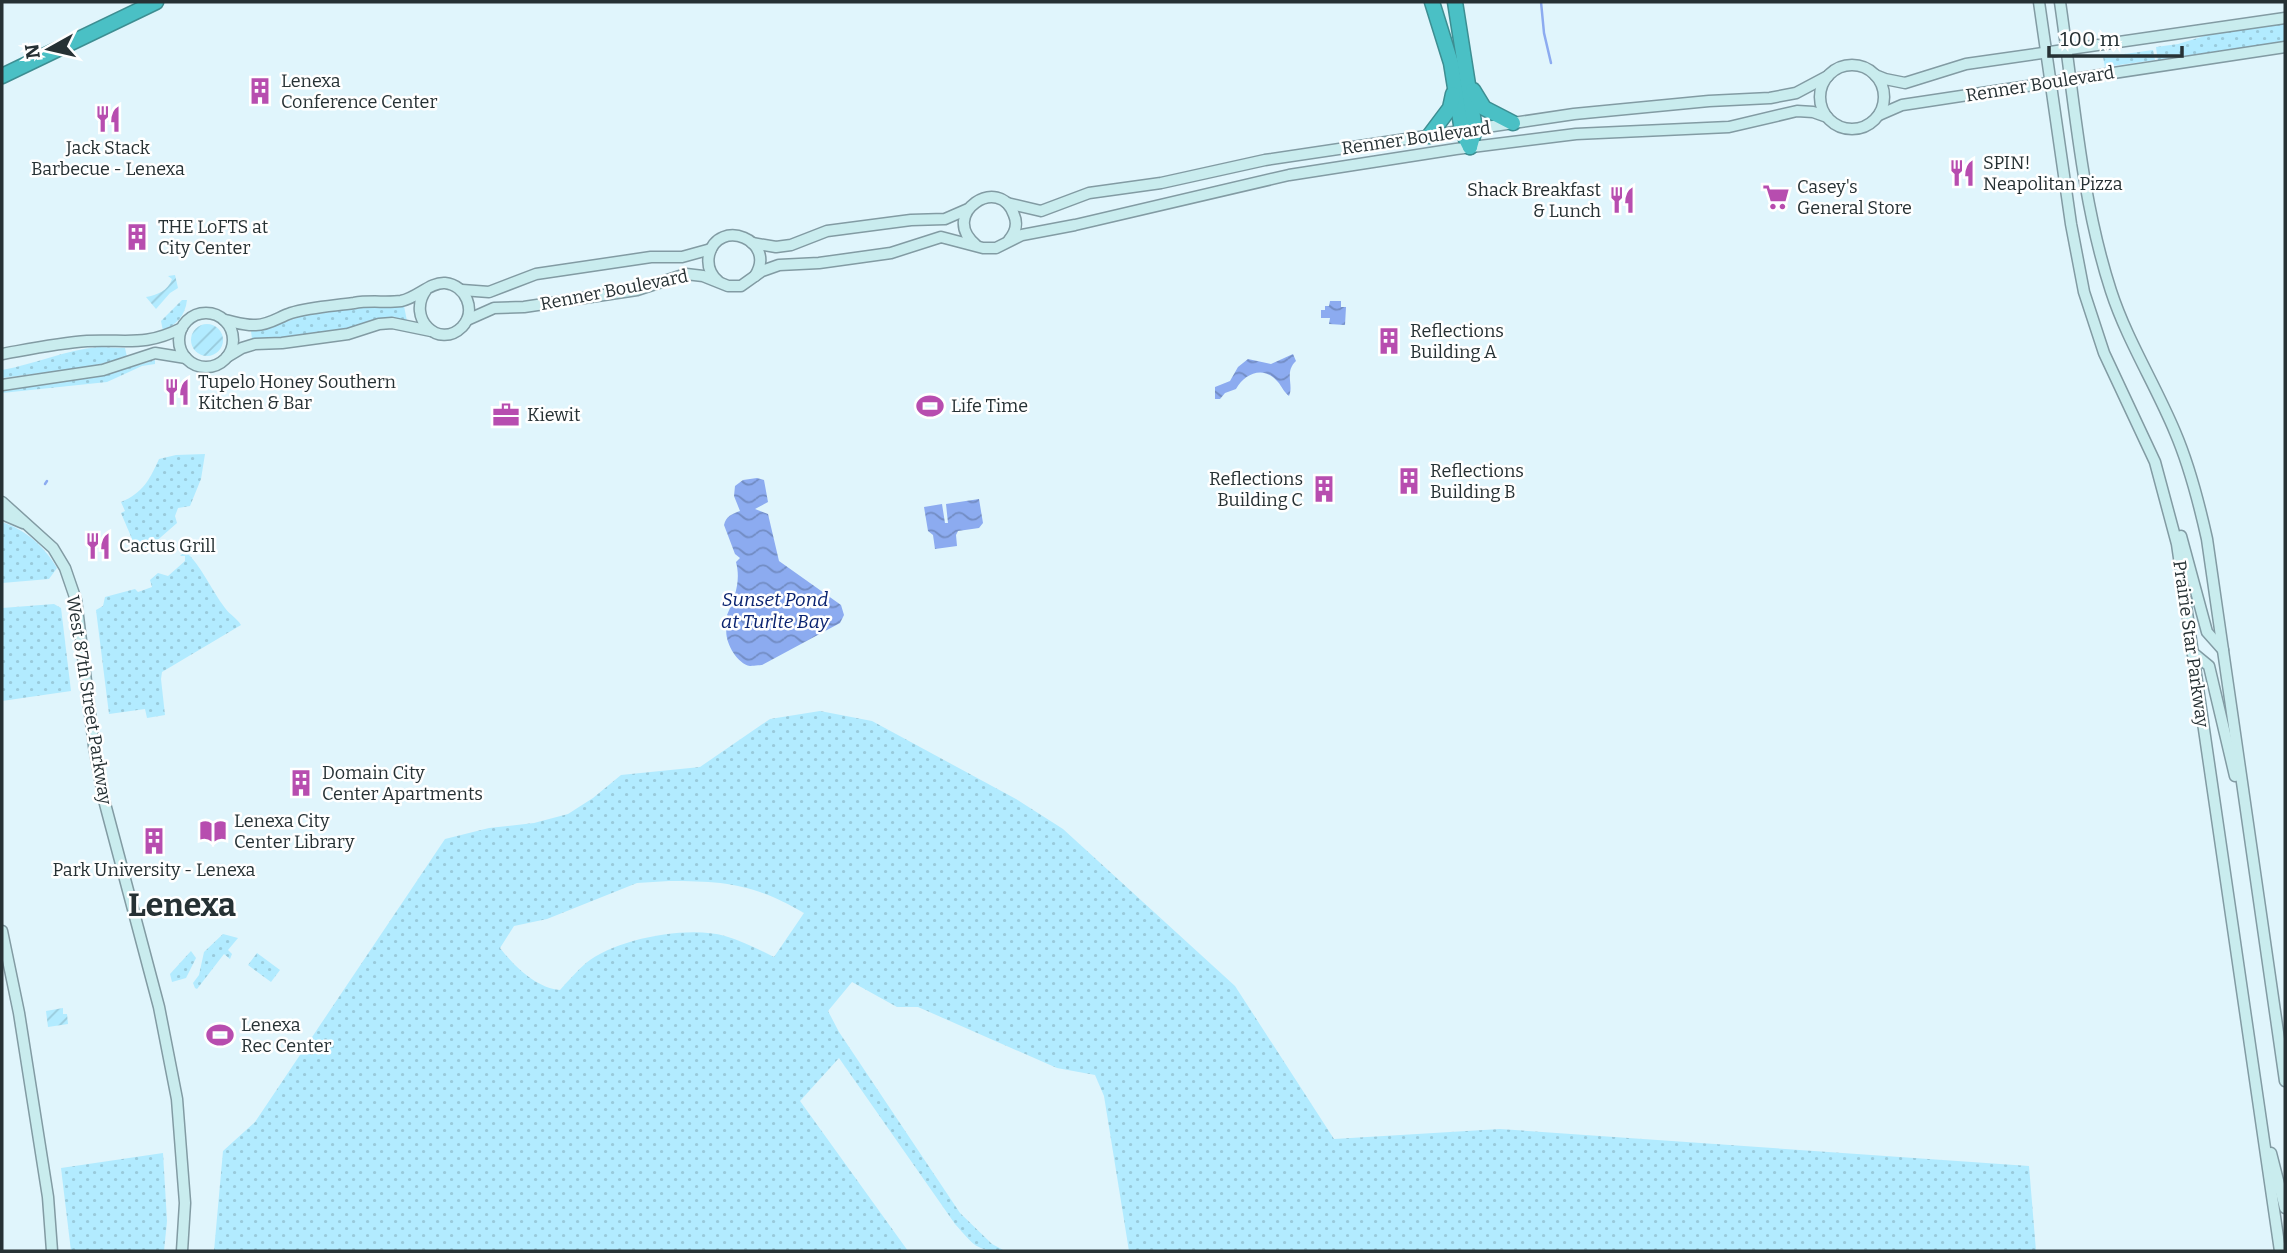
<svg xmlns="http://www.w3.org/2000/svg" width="2287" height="1253" font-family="Bitter,serif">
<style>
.grass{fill:url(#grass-dots);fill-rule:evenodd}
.garden{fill:url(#garden-furrows)}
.water{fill:url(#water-waves)}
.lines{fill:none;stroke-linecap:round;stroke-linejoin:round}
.stream{stroke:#8cabf0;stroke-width:2.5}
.secondary-casing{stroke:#829ba3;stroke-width:13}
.motorway-casing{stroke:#3d8e92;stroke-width:17}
.secondary{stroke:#c9ecee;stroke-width:10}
.motorway{stroke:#4ac0c5;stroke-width:14}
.labels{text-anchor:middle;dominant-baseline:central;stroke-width:5;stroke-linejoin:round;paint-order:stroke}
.poi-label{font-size:18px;fill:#263134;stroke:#fff;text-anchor:start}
.street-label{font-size:18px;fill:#263134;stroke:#fff}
.water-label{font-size:19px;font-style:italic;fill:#0a2370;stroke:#fff}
.town-label{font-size:32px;font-weight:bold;fill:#263134;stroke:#fff}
</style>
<defs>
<pattern id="grass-dots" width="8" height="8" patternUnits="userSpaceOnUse" patternTransform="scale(1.75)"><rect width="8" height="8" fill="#b2ebff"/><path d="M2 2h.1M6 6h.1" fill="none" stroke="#99cadb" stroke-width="1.8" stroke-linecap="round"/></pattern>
<pattern id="garden-furrows" width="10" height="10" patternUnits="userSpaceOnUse" patternTransform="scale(1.75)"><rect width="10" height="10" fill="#b2ebff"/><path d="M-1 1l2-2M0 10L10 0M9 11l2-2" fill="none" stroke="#99cadb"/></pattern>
<pattern id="water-waves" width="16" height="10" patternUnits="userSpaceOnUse" patternTransform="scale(1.75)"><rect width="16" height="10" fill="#8cabf0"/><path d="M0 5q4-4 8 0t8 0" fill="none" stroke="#728cc3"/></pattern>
</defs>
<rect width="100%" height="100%" fill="#e0f5fc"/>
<!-- grass -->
<g class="grass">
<polygon points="2285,23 2285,43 2158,62 2156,47 2178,44 2211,34"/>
<polygon points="2153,50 2155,60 2105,67 2103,57"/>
<path d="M182 300H187C185 316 177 324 163 331L161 321Z"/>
<polygon points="371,306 404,306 407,321 279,339 252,339 251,331 265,329 303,316"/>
<path d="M99 347 125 348 127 357 89 367 2 378V370C35 364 65 350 99 347Z"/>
<polygon points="155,360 155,364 142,366 107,382 2,393 2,390 98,377"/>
<path d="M205 454 201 479 190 506 178 508 175 516 177 523 153 544 138 553 121 513 125 511 121 502C143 493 150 479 159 459L176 455Z"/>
<path d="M2 522C27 531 43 545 57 568L49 579 2 583Z"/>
<path d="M185 551C202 566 211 590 225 608 230 615 237 618 241 625L162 672 161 679 165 715 147 718 145 709 109 714 96 610 103 606 105 597 135 589 138 592 152 587 150 580 158 573 168 576 185 561V556H180Z"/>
<polygon points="54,604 61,608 71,691 2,701 2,608"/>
<path d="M820 711 872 721 1016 799 1063 829 1235 986 1334 1139 1500 1129 2029 1166 2036 1251H1129L1104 1096 1095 1075 1057 1068 918 1007H897L852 982 828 1011 839 1032 960 1213 992 1244 1005 1251C975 1251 974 1245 955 1224L839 1058 800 1101 908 1251H214L223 1151 255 1122 445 839 489 828 534 823 568 814 593 798 621 775 700 767 770 719ZM669 881C725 881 754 884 804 913L774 957C758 949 742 941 725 936 688 925 615 939 586 963 577 971 568 981 560 990 536 988 515 967 500 948L514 926 547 919 637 883Z"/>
<polygon points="223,934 238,938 228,950 232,954 230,959 224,954 197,989 195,988 193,983 199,975 204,952"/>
<polygon points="191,951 196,958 186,978 172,982 170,974"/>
<polygon points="257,953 280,970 271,982 248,965"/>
<polygon points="163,1153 167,1221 164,1251 71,1251 61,1168"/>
</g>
<!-- garden -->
<g class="garden">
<path d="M175 275 178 288 170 293 156 309 146 297C157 295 168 291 172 279L168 276Z"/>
<circle cx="207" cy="340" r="16"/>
<polygon points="63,1008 63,1014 67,1014 68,1024 48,1027 46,1011"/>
</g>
<!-- water -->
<g class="water">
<polygon points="1330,301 1341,301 1341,307 1346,307 1345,325 1329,324 1330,318 1321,318 1321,310 1325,310 1325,306 1329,306"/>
<path d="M1293 354 1296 361C1284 372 1294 385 1289 396 1284 392 1282 387 1278 382 1264 365 1245 373 1236 389L1225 393 1220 399H1215V387L1230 381 1238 367 1248 359 1271 364Z"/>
<path d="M757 478 764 480 768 502 755 509 768 514 779 561 841 605 844 615 840 623 762 665C761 665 751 666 750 666 734 663 719 632 730 620L727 615C735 597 741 581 736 562L740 558 735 554 724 525C726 516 732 514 740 511L734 496 735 486 743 480Z"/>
<polygon points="979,499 983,523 979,528 958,531 956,535 957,546 935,549 933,535 928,531 924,507 942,504 945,523 948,523 946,504"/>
</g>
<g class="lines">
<!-- stream -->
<g class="stream">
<polyline points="1541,2 1544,33 1551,63"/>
<polyline points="45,484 47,481"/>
</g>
<defs>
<g id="secondary">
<polyline points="2039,2 2071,224 2084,292 2104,353 2155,462 2177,544 2280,1251"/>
<path d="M2060 2C2074 97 2081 199 2111 291 2127 340 2155 384 2175 432 2190 467 2199 503 2207 539L2285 1081"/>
<circle cx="1852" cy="97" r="32"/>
<polyline points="1875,75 1885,79 1905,83 1966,64 2285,18"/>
<polyline points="1879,115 1902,105 2285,47"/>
<polyline points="1007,203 1041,211 1089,193 1161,183 1265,160 1574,114 1709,101 1770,98 1796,93 1828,76"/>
<polyline points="752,243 776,247 791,245 827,231 911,220 945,219 968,209"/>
<path d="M976 245C938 214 1000 173 1014 215 1018 224 1015 233 1009 240"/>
<path d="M718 281C710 274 707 265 709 255 718 217 778 240 755 276"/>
<polyline points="462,290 489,292 536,274 651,257 682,257 711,249"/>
<circle cx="206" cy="340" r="27"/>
<path d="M224 320C235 322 245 326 256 325 269 325 279 317 291 313 311 307 333 306 354 303 370 300 386 303 401 301 417 298 430 282 445 283 466 285 477 311 462 327 439 350 406 318 426 290"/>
<polyline points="467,320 494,308 524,307 637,290 686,274 703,276 728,286 741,286 762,271 779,265 819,263 891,253 941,237 983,248 996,248 1022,235 1075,225 1289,175 1456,149 1576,134 1729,127 1797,111 1813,112 1827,117"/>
<path d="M2 354C30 349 59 343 87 341 127 339 144 347 182 328"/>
<polyline points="227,357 242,348 255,344 282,343 348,334 379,324 392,323 431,331"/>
<polyline points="2,385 103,370 155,353 186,358"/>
<polyline points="2,502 53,548 65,568 76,600 94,746 104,800 159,1007 177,1099 185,1203 182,1251"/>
<polyline points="2,514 23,523"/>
<polyline points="2181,536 2207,632 2223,650"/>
<polyline points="2192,652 2209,666 2235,776"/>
<polyline points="2,931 19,1013 48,1197 52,1251"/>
<polyline points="2271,1153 2285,1208"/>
</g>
<g id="motorway">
<polyline points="1432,2 1451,63 1462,131 1470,147"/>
<polyline points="1455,2 1475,129 1470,147"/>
<polyline points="2,76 156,2"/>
<polyline points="1473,90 1484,108 1513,123"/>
<polyline points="1429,136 1450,108 1453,94"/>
</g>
</defs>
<!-- secondary casing -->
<use href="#secondary" class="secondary-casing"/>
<!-- motorway casing -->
<use href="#motorway" class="motorway-casing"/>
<!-- secondary -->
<use href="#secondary" class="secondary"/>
<!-- motorway -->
<use href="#motorway" class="motorway"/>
</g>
<!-- icons -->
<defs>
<symbol id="building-bare" viewBox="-9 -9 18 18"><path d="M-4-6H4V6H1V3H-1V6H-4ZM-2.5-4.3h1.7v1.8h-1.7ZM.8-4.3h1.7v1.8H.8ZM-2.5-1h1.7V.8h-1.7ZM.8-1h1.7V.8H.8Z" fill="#b74daf" stroke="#fff" stroke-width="2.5" paint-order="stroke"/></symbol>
<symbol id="restaurant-bare" viewBox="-9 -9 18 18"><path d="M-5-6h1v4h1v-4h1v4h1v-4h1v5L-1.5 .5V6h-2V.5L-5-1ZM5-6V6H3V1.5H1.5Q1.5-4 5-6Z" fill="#b74daf" stroke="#fff" stroke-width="2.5" paint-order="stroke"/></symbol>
<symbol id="supermarket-bare" viewBox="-9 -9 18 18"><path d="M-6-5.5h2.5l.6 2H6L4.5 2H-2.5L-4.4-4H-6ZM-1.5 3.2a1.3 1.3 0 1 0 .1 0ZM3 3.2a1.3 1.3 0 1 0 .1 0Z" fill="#b74daf" stroke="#fff" stroke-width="2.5" paint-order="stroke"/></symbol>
<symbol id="stadium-bare" viewBox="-9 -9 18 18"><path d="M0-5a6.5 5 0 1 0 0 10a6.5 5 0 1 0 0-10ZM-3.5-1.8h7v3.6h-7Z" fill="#b74daf" stroke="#fff" stroke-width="2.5" paint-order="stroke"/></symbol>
<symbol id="office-bare" viewBox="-9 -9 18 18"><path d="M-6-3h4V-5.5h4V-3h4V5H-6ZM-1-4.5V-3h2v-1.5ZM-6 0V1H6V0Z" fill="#b74daf" stroke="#fff" stroke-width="2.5" paint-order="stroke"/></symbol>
<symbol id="library-bare" viewBox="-9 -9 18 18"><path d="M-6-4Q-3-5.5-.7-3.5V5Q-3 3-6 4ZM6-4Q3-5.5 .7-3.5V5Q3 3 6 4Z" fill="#b74daf" stroke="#fff" stroke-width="2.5" paint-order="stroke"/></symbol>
</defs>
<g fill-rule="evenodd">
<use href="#building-bare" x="241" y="72" width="38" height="38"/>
<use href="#restaurant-bare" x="89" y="100" width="38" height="38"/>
<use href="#restaurant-bare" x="1943" y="154" width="38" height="38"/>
<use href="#supermarket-bare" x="1757" y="178" width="38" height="38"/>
<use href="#restaurant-bare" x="1603" y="181" width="38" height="38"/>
<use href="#building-bare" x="118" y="218" width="38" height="38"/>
<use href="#building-bare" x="1370" y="322" width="38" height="38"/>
<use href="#restaurant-bare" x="158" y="373" width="38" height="38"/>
<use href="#stadium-bare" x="911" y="387" width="38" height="38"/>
<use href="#office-bare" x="487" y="396" width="38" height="38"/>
<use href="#building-bare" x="1390" y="462" width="38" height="38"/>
<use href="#building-bare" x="1305" y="470" width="38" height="38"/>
<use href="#restaurant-bare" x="79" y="527" width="38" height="38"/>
<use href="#building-bare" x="282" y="764" width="38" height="38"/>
<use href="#library-bare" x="194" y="812" width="38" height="38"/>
<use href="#building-bare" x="135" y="822" width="38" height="38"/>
<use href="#stadium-bare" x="201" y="1016" width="38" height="38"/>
</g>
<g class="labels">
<!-- poi labels -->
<g class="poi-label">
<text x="281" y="81">Lenexa<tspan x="281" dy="21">Conference Center</tspan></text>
<text x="108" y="148" text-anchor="middle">Jack Stack<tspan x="108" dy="21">Barbecue - Lenexa</tspan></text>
<text x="1983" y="163">SPIN!<tspan x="1983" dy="21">Neapolitan Pizza</tspan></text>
<text x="1797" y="187">Casey's<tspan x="1797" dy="21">General Store</tspan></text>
<text x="1601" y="190" text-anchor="end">Shack Breakfast<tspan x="1601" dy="21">&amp; Lunch</tspan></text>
<text x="158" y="227">THE LoFTS at<tspan x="158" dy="21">City Center</tspan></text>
<text x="1410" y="331">Reflections<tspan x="1410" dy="21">Building A</tspan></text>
<text x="198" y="382">Tupelo Honey Southern<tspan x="198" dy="21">Kitchen &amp; Bar</tspan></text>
<text x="951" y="406">Life Time</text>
<text x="527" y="415">Kiewit</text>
<text x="1430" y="471">Reflections<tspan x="1430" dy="21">Building B</tspan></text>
<text x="1303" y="479" text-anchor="end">Reflections<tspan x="1303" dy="21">Building C</tspan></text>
<text x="119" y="546">Cactus Grill</text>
<text x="322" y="773">Domain City<tspan x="322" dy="21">Center Apartments</tspan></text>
<text x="234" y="821">Lenexa City<tspan x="234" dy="21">Center Library</tspan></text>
<text x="154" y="870" text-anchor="middle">Park University - Lenexa</text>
<text x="241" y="1025">Lenexa<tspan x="241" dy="21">Rec Center</tspan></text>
</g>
<!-- street labels -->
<g class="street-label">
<text transform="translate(2040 84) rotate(-9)">Renner Boulevard</text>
<text transform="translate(1416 138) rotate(-8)">Renner Boulevard</text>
<text transform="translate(614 290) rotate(-11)">Renner Boulevard</text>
<text transform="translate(2191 644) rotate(82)">Prairie Star Parkway</text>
<text transform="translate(89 700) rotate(81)">West 87th Street Parkway</text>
</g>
<!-- water labels -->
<g class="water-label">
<text x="775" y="599">Sunset Pond<tspan x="775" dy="22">at Turlte Bay</tspan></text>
</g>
<!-- town labels -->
<g class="town-label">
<text x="182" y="905">Lenexa</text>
</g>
</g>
<!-- border -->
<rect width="2287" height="1253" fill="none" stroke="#263134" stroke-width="7"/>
<!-- north arrow -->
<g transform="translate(49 49) rotate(262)" stroke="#ffffff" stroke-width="5" paint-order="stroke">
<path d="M0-5L12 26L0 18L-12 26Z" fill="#263134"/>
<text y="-10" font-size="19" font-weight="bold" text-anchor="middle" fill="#263134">N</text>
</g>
<!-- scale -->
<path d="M2049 46v10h133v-10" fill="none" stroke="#263134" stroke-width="3.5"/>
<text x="2060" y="46" font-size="21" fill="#263134" stroke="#ffffff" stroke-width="5" paint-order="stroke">100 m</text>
</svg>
